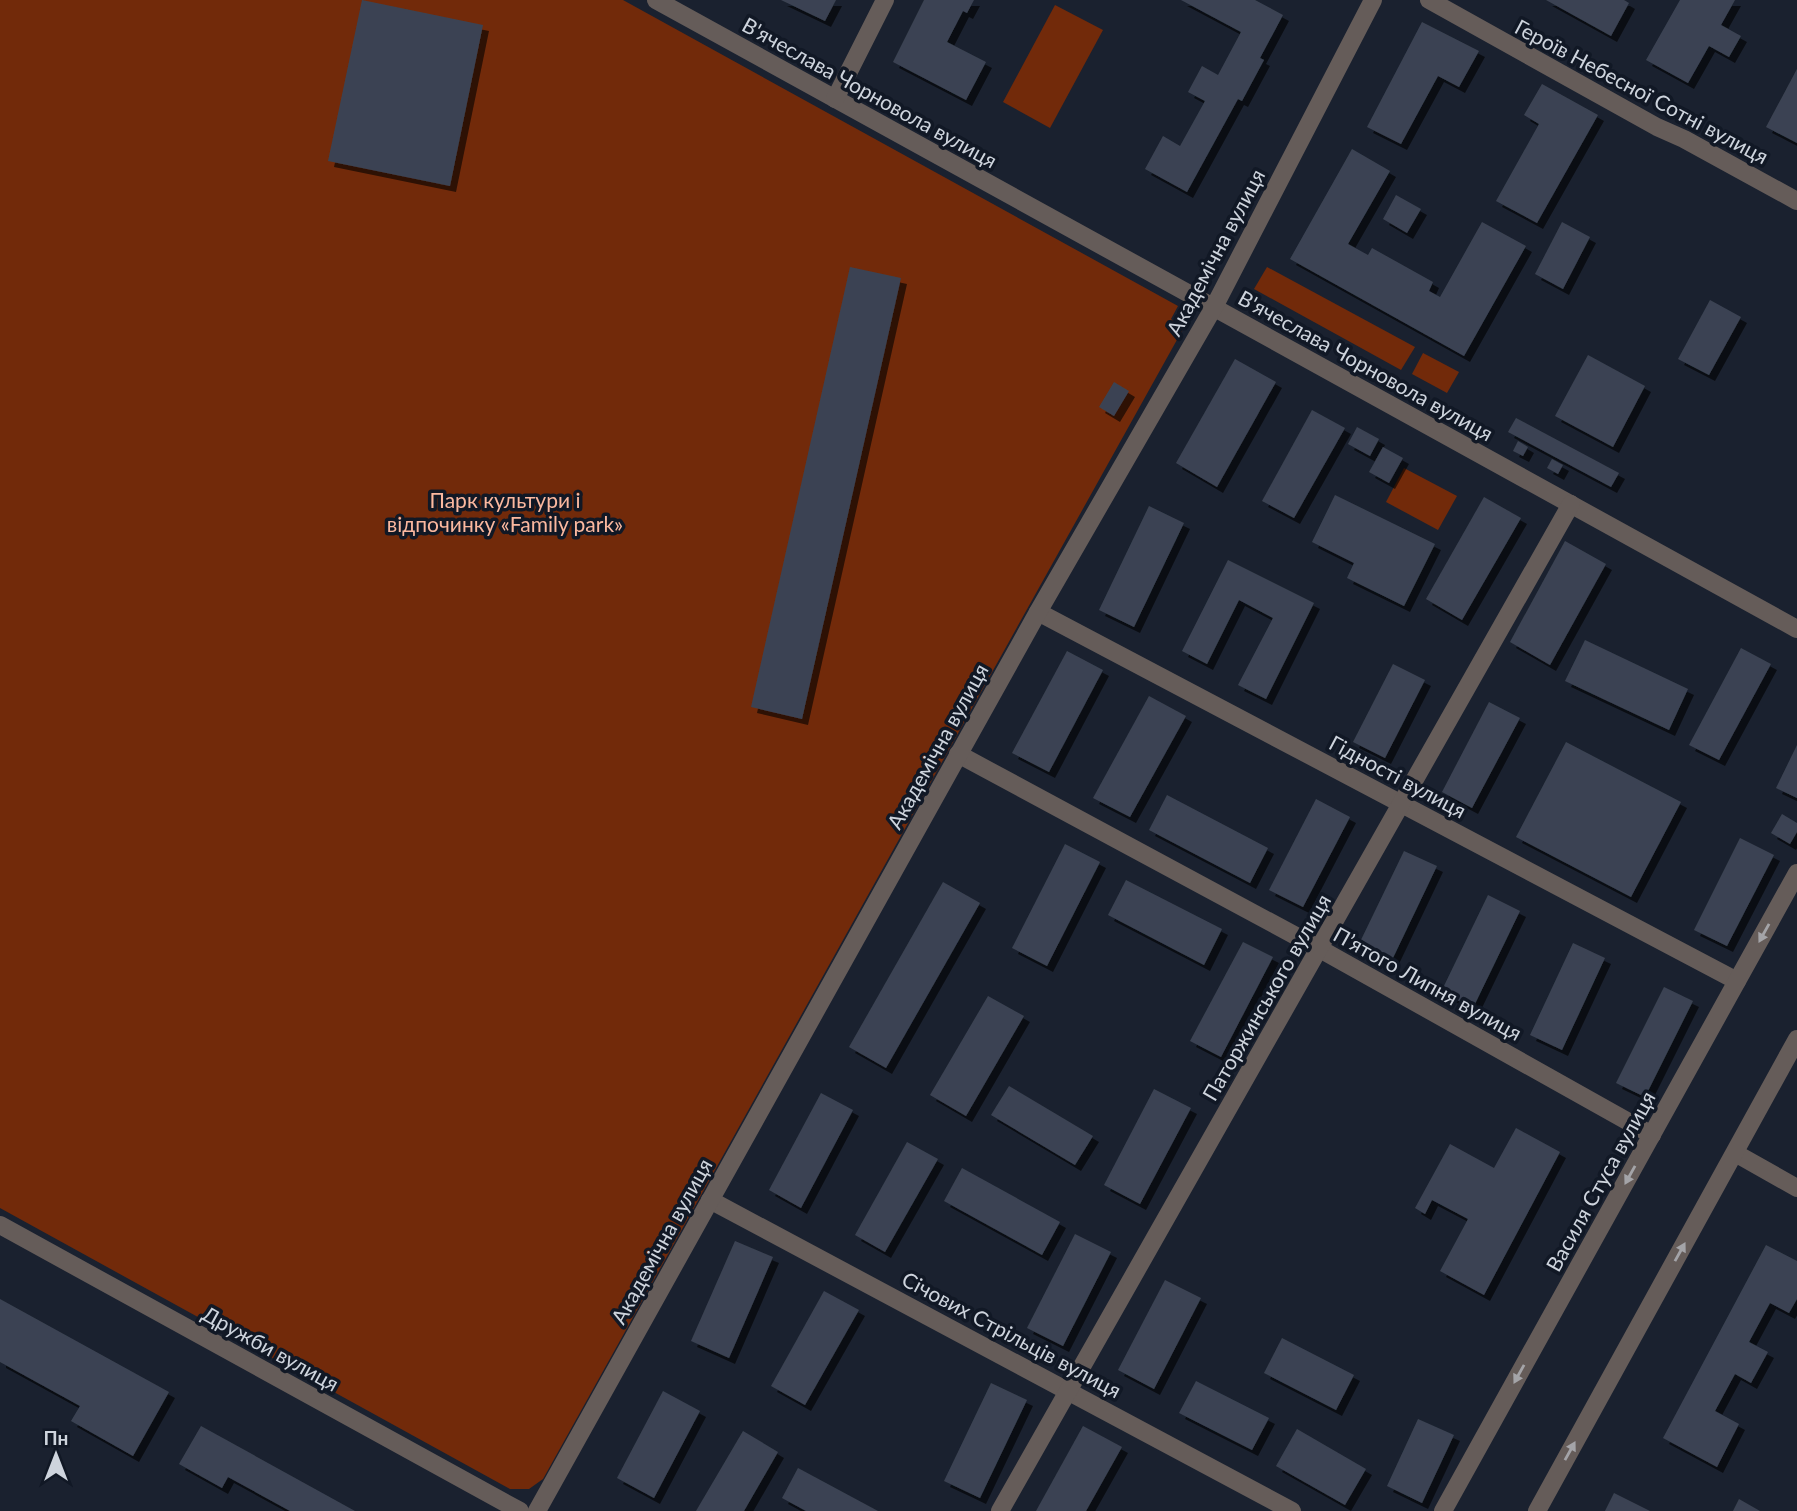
<svg xmlns="http://www.w3.org/2000/svg" width="1797" height="1511" font-family="Lato,sans-serif">
<style>
.green{fill:#722a0a}
.building{fill:#3b4352;filter:url(#shadow)}
.lines{fill:none;stroke-linecap:round;stroke-linejoin:round}
.minor{stroke:#655c59;stroke-width:18}
.oneway{fill:#a4a4a8}
.labels{text-anchor:middle;dominant-baseline:central;stroke-width:7;stroke-linejoin:round;paint-order:stroke}
.street-label{font-size:21px;fill:#ced4dd;stroke:#111825}
.park-label{font-size:21px;fill:#fbb89f;stroke:#111825}
</style>
<defs>
<filter id="shadow"><feDropShadow dx="6" dy="6" stdDeviation="0" flood-color="#0009"/></filter>
</defs>
<rect width="100%" height="100%" fill="#1a212f"/>
<!-- green -->
<g class="green">
<polygon points="0,0 623,0 1178,306 1171,319 1183,329 543,1479 529,1489 510,1489 0,1208"/>
<polygon points="1055,5 1103,30 1050,128 1003,102"/>
<polygon points="1267,267 1415,347 1401,370 1254,289"/>
<polygon points="1423,353 1459,372 1447,393 1412,374"/>
<polygon points="1404,468 1457,496 1438,530 1386,502"/>
</g>
<!-- building -->
<g class="building">
<polygon points="362,0 483,25 450,186 328,161"/>
<polygon points="781,0 836,0 825,21"/>
<polygon points="924,0 974,0 967,13 963,11 947,42 986,62 966,100 893,62"/>
<polygon points="1181,0 1255,0 1283,15 1260,58 1264,60 1242,101 1238,99 1187,192 1145,169 1163,136 1180,146 1205,101 1188,92 1202,66 1218,75 1241,32"/>
<polygon points="1546,0 1624,0 1629,3 1611,36"/>
<polygon points="1680,0 1735,0 1721,25 1741,36 1729,57 1709,46 1688,83 1646,60"/>
<polygon points="1422,22 1479,51 1459,87 1438,76 1401,144 1367,127"/>
<polygon points="1797,69 1797,143 1766,127"/>
<polygon points="1542,84 1598,115 1537,223 1496,201 1539,124 1524,115"/>
<polygon points="1352,149 1390,171 1348,244 1368,255 1372,248 1433,282 1429,291 1440,297 1482,222 1526,246 1464,356 1290,259"/>
<polygon points="1396,195 1421,209 1407,233 1383,219"/>
<polygon points="1562,222 1590,237 1563,289 1535,274"/>
<polygon points="850,267 901,278 802,719 751,707"/>
<polygon points="1710,300 1741,317 1709,375 1678,359"/>
<polygon points="1588,355 1645,386 1613,447 1555,416"/>
<polygon points="1235,359 1276,382 1217,487 1176,463"/>
<polygon points="1114,382 1129,391 1114,416 1099,407"/>
<polygon points="1312,410 1345,428 1294,518 1262,501"/>
<polygon points="1516,418 1619,473 1611,487 1508,432"/>
<polygon points="1357,427 1379,439 1370,456 1348,444"/>
<polygon points="1518,441 1528,447 1523,456 1513,451"/>
<polygon points="1383,447 1403,458 1389,483 1369,472"/>
<polygon points="1552,459 1563,465 1558,474 1547,468"/>
<polygon points="1335,495 1435,544 1404,606 1347,578 1354,563 1312,542"/>
<polygon points="1484,497 1521,518 1462,620 1426,599"/>
<polygon points="1149,506 1184,523 1134,627 1099,610"/>
<polygon points="1565,541 1606,564 1550,665 1510,642"/>
<polygon points="1228,560 1314,603 1266,699 1238,685 1273,618 1239,600 1207,664 1182,651"/>
<polygon points="1585,640 1688,689 1669,730 1565,681"/>
<polygon points="1741,648 1771,664 1719,760 1689,745"/>
<polygon points="1067,651 1103,670 1049,772 1012,753"/>
<polygon points="1393,664 1425,680 1385,758 1353,742"/>
<polygon points="1149,696 1186,716 1130,817 1093,798"/>
<polygon points="1489,702 1520,718 1472,808 1442,792"/>
<polygon points="1566,742 1681,802 1631,897 1516,837"/>
<polygon points="1797,745 1797,798 1776,788"/>
<polygon points="1167,795 1268,848 1250,883 1149,830"/>
<polygon points="1316,799 1350,817 1303,907 1269,890"/>
<polygon points="1782,814 1797,823 1797,832 1790,844 1771,833"/>
<polygon points="1740,838 1774,855 1727,946 1694,930"/>
<polygon points="1065,844 1100,862 1047,966 1012,948"/>
<polygon points="1404,851 1437,866 1392,960 1359,944"/>
<polygon points="1126,880 1222,929 1204,965 1108,915"/>
<polygon points="943,882 980,903 886,1068 849,1047"/>
<polygon points="1488,895 1520,911 1473,1008 1441,992"/>
<polygon points="1243,942 1273,957 1221,1057 1190,1041"/>
<polygon points="1573,943 1605,958 1562,1050 1530,1035"/>
<polygon points="1664,987 1693,1001 1645,1097 1616,1083"/>
<polygon points="988,996 1024,1016 966,1116 930,1095"/>
<polygon points="1009,1086 1093,1136 1075,1165 991,1115"/>
<polygon points="1154,1089 1191,1108 1140,1204 1104,1185"/>
<polygon points="821,1093 853,1110 801,1208 769,1190"/>
<polygon points="1516,1128 1560,1152 1484,1295 1440,1271 1468,1219 1432,1200 1425,1214 1415,1208 1450,1144 1494,1168"/>
<polygon points="907,1142 938,1159 885,1252 855,1235"/>
<polygon points="962,1168 1060,1222 1042,1255 944,1201"/>
<polygon points="1075,1234 1111,1252 1063,1346 1027,1328"/>
<polygon points="735,1241 773,1257 729,1358 691,1341"/>
<polygon points="1766,1245 1797,1261 1797,1299 1789,1313 1770,1303 1749,1342 1768,1352 1751,1383 1735,1374 1715,1411 1739,1424 1717,1467 1663,1438"/>
<polygon points="1165,1280 1201,1298 1154,1389 1118,1370"/>
<polygon points="824,1291 859,1310 805,1405 771,1386"/>
<polygon points="0,1299 169,1392 133,1456 71,1421 80,1406 0,1362"/>
<polygon points="1282,1338 1354,1375 1336,1410 1264,1373"/>
<polygon points="1196,1381 1269,1418 1252,1450 1179,1413"/>
<polygon points="991,1383 1027,1400 980,1498 944,1481"/>
<polygon points="663,1391 700,1411 654,1498 617,1478"/>
<polygon points="1418,1419 1454,1435 1422,1503 1387,1486"/>
<polygon points="201,1426 355,1511 290,1511 228,1477 222,1488 179,1464"/>
<polygon points="1083,1426 1122,1447 1086,1511 1036,1511"/>
<polygon points="1297,1429 1366,1469 1345,1505 1276,1466"/>
<polygon points="743,1431 778,1452 744,1511 696,1511"/>
<polygon points="798,1468 878,1511 806,1511 782,1498"/>
<polygon points="1614,1493 1650,1511 1605,1511"/>
<polygon points="1739,1499 1760,1511 1733,1511"/>
</g>
<g class="lines">
<!-- minor -->
<g class="minor">
<polyline points="656,0 1797,629"/>
<polyline points="1429,0 1657,127 1684,139 1797,201"/>
<polyline points="835,99 885,0"/>
<polyline points="1038,612 1737,981"/>
<polyline points="958,754 1320,949 1652,1135"/>
<polyline points="1735,1153 1797,1188"/>
<polyline points="710,1200 1292,1511"/>
<polyline points="0,1225 520,1511"/>
<polyline points="537,1511 1038,612 1214,307 1373,0"/>
<polyline points="1000,1511 1571,504"/>
<polyline points="1443,1511 1797,873"/>
<polyline points="1537,1511 1797,1039"/>
</g>
</g>
<!-- one-way arrows -->
<defs><path id="oneway-solid" d="M-6-.8H1V-3.2L6.5 0L1 3.2V.8H-6Z" transform="scale(1.75)"/></defs>
<g class="oneway">
<use href="#oneway-solid" transform="translate(1764 933) rotate(119)"/>
<use href="#oneway-solid" transform="translate(1630 1175) rotate(119)"/>
<use href="#oneway-solid" transform="translate(1680 1252) rotate(-61)"/>
<use href="#oneway-solid" transform="translate(1519 1374) rotate(119)"/>
<use href="#oneway-solid" transform="translate(1570 1451) rotate(-61)"/>
</g>
<g class="labels">
<!-- street labels -->
<g class="street-label">
<text transform="translate(1642 91) rotate(28)">Героїв Небесної Сотні вулиця</text>
<text transform="translate(870 92) rotate(29)">В'ячеслава Чорновола вулиця</text>
<text transform="translate(1215 252) rotate(-62)">Академічна вулиця</text>
<text transform="translate(1366 365) rotate(29)">В'ячеслава Чорновола вулиця</text>
<text transform="translate(937 746) rotate(-61)">Академічна вулиця</text>
<text transform="translate(1398 776) rotate(28)">Гідності вулиця</text>
<text transform="translate(1428 983) rotate(29)">П’ятого Липня вулиця</text>
<text transform="translate(1266 997) rotate(-60)">Паторжинського вулиця</text>
<text transform="translate(1600 1181) rotate(-61)">Василя Стуса вулиця</text>
<text transform="translate(661 1241) rotate(-61)">Академічна вулиця</text>
<text transform="translate(1012 1334) rotate(28)">Січових Стрільців вулиця</text>
<text transform="translate(271 1348) rotate(29)">Дружби вулиця</text>
</g>
<!-- park labels -->
<g class="park-label">
<text x="505" y="499">Парк культури і<tspan x="505" dy="24">відпочинку «Family park»</tspan></text>
</g>
</g>
<!-- north arrow -->
<g transform="translate(56 1455)" stroke="#111825" stroke-width="5" paint-order="stroke">
<path d="M0-5L12 26L0 18L-12 26Z" fill="#ced4dd"/>
<text y="-10" font-size="19" font-weight="bold" text-anchor="middle" fill="#ced4dd">Пн</text>
</g>
</svg>
